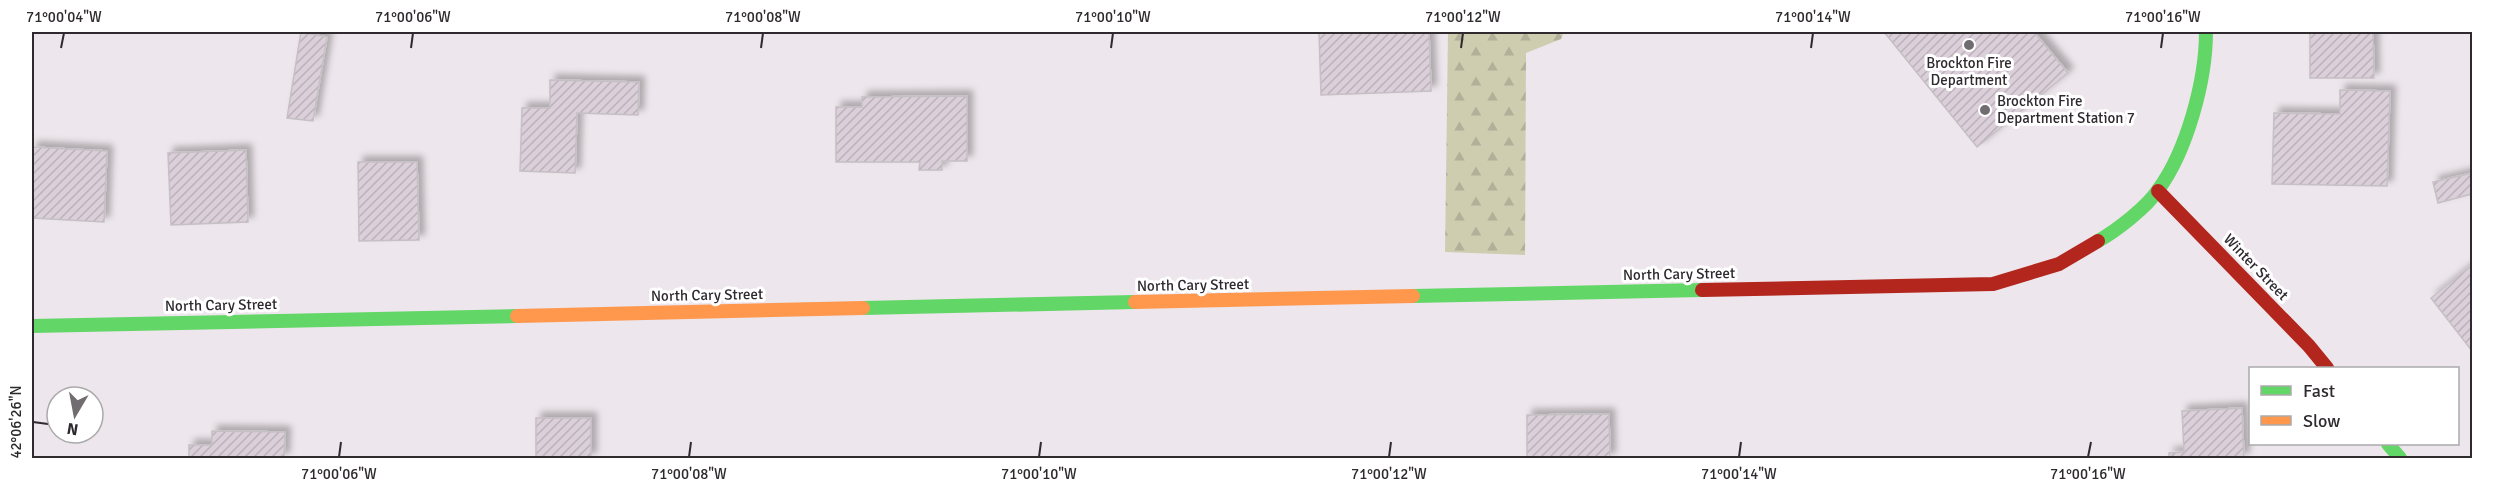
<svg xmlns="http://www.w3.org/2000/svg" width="2504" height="490" font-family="Signika,sans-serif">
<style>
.forest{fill:url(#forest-firs)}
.building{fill:url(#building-hatch);stroke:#c5c0c4;stroke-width:1.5;filter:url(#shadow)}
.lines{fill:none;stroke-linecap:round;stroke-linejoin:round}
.fast{stroke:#63d668;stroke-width:14}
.slow{stroke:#ff974d;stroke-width:14}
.jam{stroke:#b3261e;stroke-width:14}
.ticks{fill:none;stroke:#2e2a2e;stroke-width:2}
.poi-dot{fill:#716c70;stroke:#fff;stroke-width:2}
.labels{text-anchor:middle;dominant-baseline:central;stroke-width:6;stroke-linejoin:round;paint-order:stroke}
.poi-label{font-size:15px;fill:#2e2a2e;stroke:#fff}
.street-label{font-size:15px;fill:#2e2a2e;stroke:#fff}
.neatline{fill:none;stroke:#2e2a2e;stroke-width:2}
.ticks-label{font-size:15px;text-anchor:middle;fill:#2e2a2e}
</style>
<defs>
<pattern id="forest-firs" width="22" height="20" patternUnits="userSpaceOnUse" patternTransform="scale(1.5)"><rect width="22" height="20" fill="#cecdb0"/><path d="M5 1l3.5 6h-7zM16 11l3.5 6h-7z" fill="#b1b098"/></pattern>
<pattern id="building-hatch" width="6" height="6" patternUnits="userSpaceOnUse" patternTransform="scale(1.5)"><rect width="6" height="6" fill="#dbcfd9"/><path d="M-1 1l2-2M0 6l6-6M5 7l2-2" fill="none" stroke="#bcb2bb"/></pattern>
<filter id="shadow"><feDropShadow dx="5.5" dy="-5.5" stdDeviation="3" flood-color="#0004"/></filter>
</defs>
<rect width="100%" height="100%" fill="#ede6ec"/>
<!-- forest -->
<polygon class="forest" points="1448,32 1564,32 1561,39 1526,53 1525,255 1445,252"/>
<!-- building -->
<g class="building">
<polygon points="301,32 327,37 313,121 287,118"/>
<polygon points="1319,32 1429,32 1431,91 1321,95"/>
<polygon points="1884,32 2034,32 2068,73 1977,147"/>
<polygon points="2310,32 2373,32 2374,78 2310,78"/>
<polygon points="550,80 639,82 638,115 577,113 575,173 520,171 522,108 550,108"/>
<polygon points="2340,90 2390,91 2387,186 2272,184 2274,113 2340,114"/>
<polygon points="967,96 967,161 942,161 942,170 919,170 920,162 836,162 836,107 862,107 862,97"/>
<polygon points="32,147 107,151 104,222 32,218"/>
<polygon points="246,150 248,222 171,225 168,153"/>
<polygon points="358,162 417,162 419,240 359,241"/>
<polygon points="2472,173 2472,194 2438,203 2433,182"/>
<polygon points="2472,265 2472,351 2431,298"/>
<polygon points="2242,408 2244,458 2169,458 2169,453 2184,452 2182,411"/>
<polygon points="1609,414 1610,458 1527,458 1527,415"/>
<rect x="536" y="418" width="55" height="40"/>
<polygon points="212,431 285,432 284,458 189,458 189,445 212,445"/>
</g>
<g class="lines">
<!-- fast -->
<g class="fast">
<path d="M2098 241C2116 231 2147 207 2158 190 2187 151 2206 80 2206 32"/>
<polyline points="1413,296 1702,290"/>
<polyline points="863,308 1135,302"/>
<polyline points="32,326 517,316"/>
<polyline points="2388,444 2400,458"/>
</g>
<!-- slow -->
<g class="slow">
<polyline points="1135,302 1413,296"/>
<polyline points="517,316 863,308"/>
</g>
<!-- jam -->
<g class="jam">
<polyline points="2158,191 2309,346 2327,368"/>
<polyline points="1702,290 1993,284 2059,264 2098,241"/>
</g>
</g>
<!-- ticks -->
<path class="ticks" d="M61 48 64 33M411 48 413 33M761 48 763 33M1111 48 1113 33M1461 48 1463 33M1811 48 1813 33M2161 48 2163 33M33 422 48 424M339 457 341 442M689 457 691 442M1039 457 1041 442M1389 457 1391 442M1739 457 1741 442M2088 457 2091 442"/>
<!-- markers -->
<g class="poi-dot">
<circle cx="1969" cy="45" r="6"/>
<circle cx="1985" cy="110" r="6"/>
</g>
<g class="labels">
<!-- poi labels -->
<g class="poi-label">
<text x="1969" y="63">Brockton Fire<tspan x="1969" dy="17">Department</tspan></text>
<text x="1997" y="101" text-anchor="start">Brockton Fire<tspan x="1997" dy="17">Department Station 7</tspan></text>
</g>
<!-- street labels -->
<g class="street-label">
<text transform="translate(2256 267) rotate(46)">Winter Street</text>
<text transform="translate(1679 274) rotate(-1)">North Cary Street</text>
<text transform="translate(1193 285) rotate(-1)">North Cary Street</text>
<text transform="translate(707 295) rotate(-1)">North Cary Street</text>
<text transform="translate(221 305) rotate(-1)">North Cary Street</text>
</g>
</g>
<!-- border -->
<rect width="2504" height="490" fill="none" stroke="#ffffff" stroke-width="66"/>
<!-- legend -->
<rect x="2249" y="367" width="210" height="78" fill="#ffffff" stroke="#abaaab" stroke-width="1.5"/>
<rect x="2261" y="386" width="30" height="9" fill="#63d668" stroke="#abaaab" stroke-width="1.5"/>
<text x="2303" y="397" font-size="18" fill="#2e2a2e">Fast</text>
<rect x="2261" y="416" width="30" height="9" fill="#ff974d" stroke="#abaaab" stroke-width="1.5"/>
<text x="2303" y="427" font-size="18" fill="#2e2a2e">Slow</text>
<!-- north arrow -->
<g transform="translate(75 415) rotate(190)"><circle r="28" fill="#ffffff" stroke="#abaaab" stroke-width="1.5"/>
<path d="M0-4.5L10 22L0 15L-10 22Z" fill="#716c70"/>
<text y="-9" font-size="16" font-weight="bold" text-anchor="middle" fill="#2e2a2e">N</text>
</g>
<rect x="33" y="33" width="2438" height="424" class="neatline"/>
<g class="ticks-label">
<text x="64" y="22">71°00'04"W</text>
<text x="413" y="22">71°00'06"W</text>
<text x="763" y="22">71°00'08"W</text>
<text x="1113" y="22">71°00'10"W</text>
<text x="1463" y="22">71°00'12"W</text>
<text x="1813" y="22">71°00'14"W</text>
<text x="2163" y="22">71°00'16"W</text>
<text transform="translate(16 422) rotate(-90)" y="5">42°06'26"N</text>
<text x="339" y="479">71°00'06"W</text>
<text x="689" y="479">71°00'08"W</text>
<text x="1039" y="479">71°00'10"W</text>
<text x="1389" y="479">71°00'12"W</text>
<text x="1739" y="479">71°00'14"W</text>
<text x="2088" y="479">71°00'16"W</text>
</g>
</svg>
